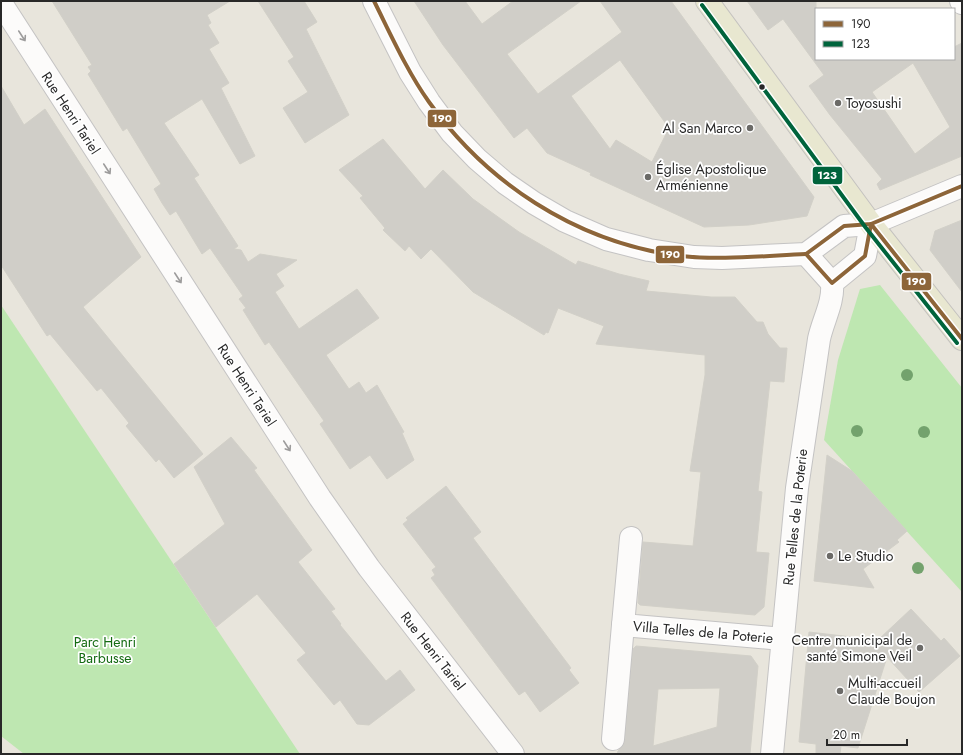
<svg xmlns="http://www.w3.org/2000/svg" width="963" height="755" font-family="Jost,sans-serif">
<style>
.green{fill:#bee7b1}
.building{fill:#d0cec8;stroke:#d2d0c8;fill-rule:evenodd}
.lines{fill:none;stroke-linecap:round;stroke-linejoin:round}
.minor-casing{stroke:#c4c3c3;stroke-width:24}
.tertiary-casing{stroke:#c4c3c3;stroke-width:24}
.secondary-casing{stroke:#c4c3c3;stroke-width:24}
.primary-casing{stroke:#c4c2bf;stroke-width:24}
.minor{stroke:#fcfbfa;stroke-width:22}
.tertiary{stroke:#fcfbfa;stroke-width:22}
.secondary{stroke:#fcfbfa;stroke-width:22}
.primary{stroke:#e8e7d0;stroke-width:22}
.bus-1-casing{stroke:#fff;stroke-width:7}
.bus-2-casing{stroke:#fff;stroke-width:7}
.bus-1{stroke:#8d6539;stroke-width:4}
.bus-2{stroke:#00643c;stroke-width:4}
.tree{fill:#73a26d}
.oneway{stroke:#9d9c9c}
.bus-dot{fill:#282828;stroke:#fff;stroke-width:1.5}
.poi-dot{fill:#6b6a67;stroke:#fff;stroke-width:1.5}
.labels{text-anchor:middle;dominant-baseline:central;stroke-width:3.5;stroke-linejoin:round;paint-order:stroke}
.poi-label{font-size:14px;fill:#282828;stroke:#fff;text-anchor:start}
.street-label{font-size:14px;fill:#282828;stroke:#fff}
.park-label{font-size:14px;fill:#146b12;stroke:#fff}
.line-badge{stroke:#fff;stroke-width:1.5}
.badge-label{font-size:11px;text-anchor:middle;font-weight:bold;fill:#fff}
</style>
<rect width="100%" height="100%" fill="#e8e5dc"/>
<!-- green -->
<g class="green">
<polygon points="880,285 962,388 962,592 824,440 838,360 860,289"/>
<polygon points="1,305 300,754 24,754 1,736"/>
</g>
<!-- building -->
<g class="building">
<polygon points="52,1 230,1 207,15 211,23 208,25 219,43 209,49 229,83 221,88 255,156 240,164 202,99 164,123 199,175 194,178 238,246 234,249 241,250 248,262 260,254 297,260 276,274 284,286 275,292 299,329 357,289 379,318 326,355 349,389 359,382 366,393 377,385 404,432 402,433 414,460 387,479 370,455 350,469 320,424 324,421 269,342 265,345 243,310 246,308 239,299 243,296 210,248 202,254 176,211 170,215 162,203 154,189 161,184 127,128 123,131 88,74 91,71 88,67 92,65"/>
<polygon points="258,1 304,1 317,22 306,29 349,115 305,143 283,108 308,92 288,61 294,57"/>
<path d="M414 1H465L482 24 513 1H581L507 54 538 94 622 32 600 1H671L814 197 807 216 749 225 704 227 590 175 591 173 547 153 527 128 514 138 443 45ZM620 60 669 128 652 162 616 140 610 149 571 96Z"/>
<path d="M747 1H816V59H954V47L962 43V156L880 190 877 184 882 179 830 115 809 86 824 75 783 19 768 30ZM913 63 950 127 915 154 872 92Z"/>
<polygon points="1,86 24,125 45,109 141,257 83,307 203,454 174,478 159,459 156,462 126,426 129,423 101,388 97,391 50,334 47,336 1,265"/>
<polygon points="383,139 425,189 443,170 473,199 519,232 576,265 578,261 619,274 649,281 646,291 711,297 735,297 757,322 763,322 768,334 780,348 787,348 784,382 770,381 758,491 762,492 756,552 769,553 764,607 755,615 640,605 638,603 643,542 693,546 701,472 690,471 705,375 705,355 596,344 604,326 558,308 548,333 546,332 544,335 473,292 431,249 421,259 409,246 405,251 383,230 385,228 360,198 363,196 339,170"/>
<polygon points="962,220 962,292 930,250 935,231"/>
<polygon points="231,437 257,468 254,470 312,550 298,562 335,609 331,611 341,624 340,625 386,681 400,670 415,690 369,725 357,724 340,700 334,705 297,660 306,653 257,594 216,627 174,564 225,524 194,467"/>
<polygon points="827,455 852,471 907,531 897,540 899,542 863,569 874,588 814,581"/>
<polygon points="446,486 481,532 473,538 571,668 569,670 579,683 540,712 525,691 519,695 431,578 435,575 432,570 436,567 403,524 408,520 406,518"/>
<polygon points="911,609 941,641 944,638 960,656 919,692 887,657 858,748 841,746 840,754 816,754 816,744 799,742 809,632 878,640"/>
<path d="M636 646 751 656 758 666 750 754H617L618 751 623 746 625 740 633 649ZM720 688 717 727 653 746 658 689Z"/>
</g>
<g class="lines">
<defs>
<g id="minor">
<polyline points="961,1 962,3"/>
<polyline points="1,3 320,498 369,568 513,754"/>
<polyline points="806,254 832,283"/>
<polyline points="631,538 623,625 783,639"/>
<polyline points="613,739 623,625"/>
</g>
<path id="tertiary" d="M772 754 797 488 819 339C823 320 834 302 832 283L865 256 871 224"/>
<polyline id="secondary" points="374,1 410,72 429,102 452,133 477,159 505,183 534,203 565,221 606,239 649,250 694,257 722,258 806,254 844,226 871,224 962,186"/>
<polyline id="primary" points="707,1 871,224 962,339"/>
</defs>
<!-- minor casing -->
<use href="#minor" class="minor-casing"/>
<!-- tertiary casing -->
<use href="#tertiary" class="tertiary-casing"/>
<!-- secondary casing -->
<use href="#secondary" class="secondary-casing"/>
<!-- primary casing -->
<use href="#primary" class="primary-casing"/>
<!-- minor -->
<use href="#minor" class="minor"/>
<!-- tertiary -->
<use href="#tertiary" class="tertiary"/>
<!-- secondary -->
<use href="#secondary" class="secondary"/>
<!-- primary -->
<use href="#primary" class="primary"/>
<defs>
<g id="bus-1">
<path d="M374 1C391 35 407 71 429 102 487 183 574 240 673 255 717 261 762 256 806 254"/>
<polyline points="871,224 962,339"/>
<polyline points="806,254 844,226 871,224 962,186"/>
<polyline points="806,254 832,283 865,256 871,224"/>
</g>
<polyline id="bus-2" points="702,5 866,228 957,343"/>
</defs>
<!-- bus-1 casing -->
<use href="#bus-1" class="bus-1-casing"/>
<!-- bus-2 casing -->
<use href="#bus-2" class="bus-2-casing"/>
<!-- bus-1 -->
<use href="#bus-1" class="bus-1"/>
<!-- bus-2 -->
<use href="#bus-2" class="bus-2"/>
</g>
<!-- trees -->
<g class="tree">
<circle cx="907" cy="375" r="6"/>
<circle cx="857" cy="431" r="6"/>
<circle cx="924" cy="432" r="6"/>
<circle cx="918" cy="568" r="6"/>
</g>
<!-- one-way arrows -->
<defs><path id="oneway-shaft" d="M-6 0H5M1.5-3L5.5 0L1.5 3" fill="none" stroke-width="1.6" stroke-linecap="round" stroke-linejoin="round"/></defs>
<g class="oneway">
<use href="#oneway-shaft" transform="translate(22 36) rotate(57)"/>
<use href="#oneway-shaft" transform="translate(107 169) rotate(57)"/>
<use href="#oneway-shaft" transform="translate(178 278) rotate(57)"/>
<use href="#oneway-shaft" transform="translate(287 446) rotate(57)"/>
</g>
<!-- markers -->
<circle class="bus-dot" cx="762" cy="87" r="3.5"/>
<g class="poi-dot">
<circle cx="838" cy="103" r="4"/>
<circle cx="750" cy="128" r="4"/>
<circle cx="648" cy="177" r="4"/>
<circle cx="830" cy="556" r="4"/>
<circle cx="920" cy="648" r="4"/>
<circle cx="840" cy="691" r="4"/>
</g>
<g class="labels">
<!-- poi labels -->
<g class="poi-label">
<text x="846" y="103">Toyosushi</text>
<text x="742" y="128" text-anchor="end">Al San Marco</text>
<text x="656" y="169">Église Apostolique<tspan x="656" dy="16">Arménienne</tspan></text>
<text x="838" y="556">Le Studio</text>
<text x="912" y="640" text-anchor="end">Centre municipal de<tspan x="912" dy="16">santé Simone Veil</tspan></text>
<text x="848" y="683">Multi-accueil<tspan x="848" dy="16">Claude Boujon</tspan></text>
</g>
<!-- street labels -->
<g class="street-label">
<text transform="translate(71 113) rotate(57)">Rue Henri Tariel</text>
<text transform="translate(247 385) rotate(57)">Rue Henri Tariel</text>
<text transform="translate(795 517) rotate(-84)">Rue Telles de la Poterie</text>
<text transform="translate(703 632) rotate(5)">Villa Telles de la Poterie</text>
<text transform="translate(433 651) rotate(52)">Rue Henri Tariel</text>
</g>
<!-- park labels -->
<g class="park-label">
<text x="105" y="642">Parc Henri<tspan x="105" dy="16">Barbusse</tspan></text>
</g>
</g>
<g class="line-badge">
<rect x="427" y="109" width="30" height="19" rx="4" fill="#8d6539"/>
<rect x="812" y="166" width="31" height="19" rx="4" fill="#00643c"/>
<rect x="655" y="245" width="30" height="19" rx="4" fill="#8d6539"/>
<rect x="901" y="272" width="31" height="19" rx="4" fill="#8d6539"/>
</g>
<g class="badge-label">
<text x="442" y="122">190</text>
<text x="827" y="179">123</text>
<text x="670" y="258">190</text>
<text x="916" y="285">190</text>
</g>
<!-- border -->
<rect width="963" height="755" fill="none" stroke="#282828" stroke-width="4"/>
<!-- legend -->
<rect x="815" y="8" width="140" height="52" fill="#ffffff" stroke="#a9a9a9"/>
<rect x="823" y="21" width="20" height="6" fill="#8d6539" stroke="#a9a9a9"/>
<text x="851" y="28" font-size="12" fill="#282828">190</text>
<rect x="823" y="41" width="20" height="6" fill="#00643c" stroke="#a9a9a9"/>
<text x="851" y="48" font-size="12" fill="#282828">123</text>
<!-- scale -->
<path d="M827 739v6h80v-6" fill="none" stroke="#282828" stroke-width="2"/>
<text x="833" y="739" font-size="12" fill="#282828" stroke="#ffffff" stroke-width="3" paint-order="stroke">20 m</text>
</svg>
